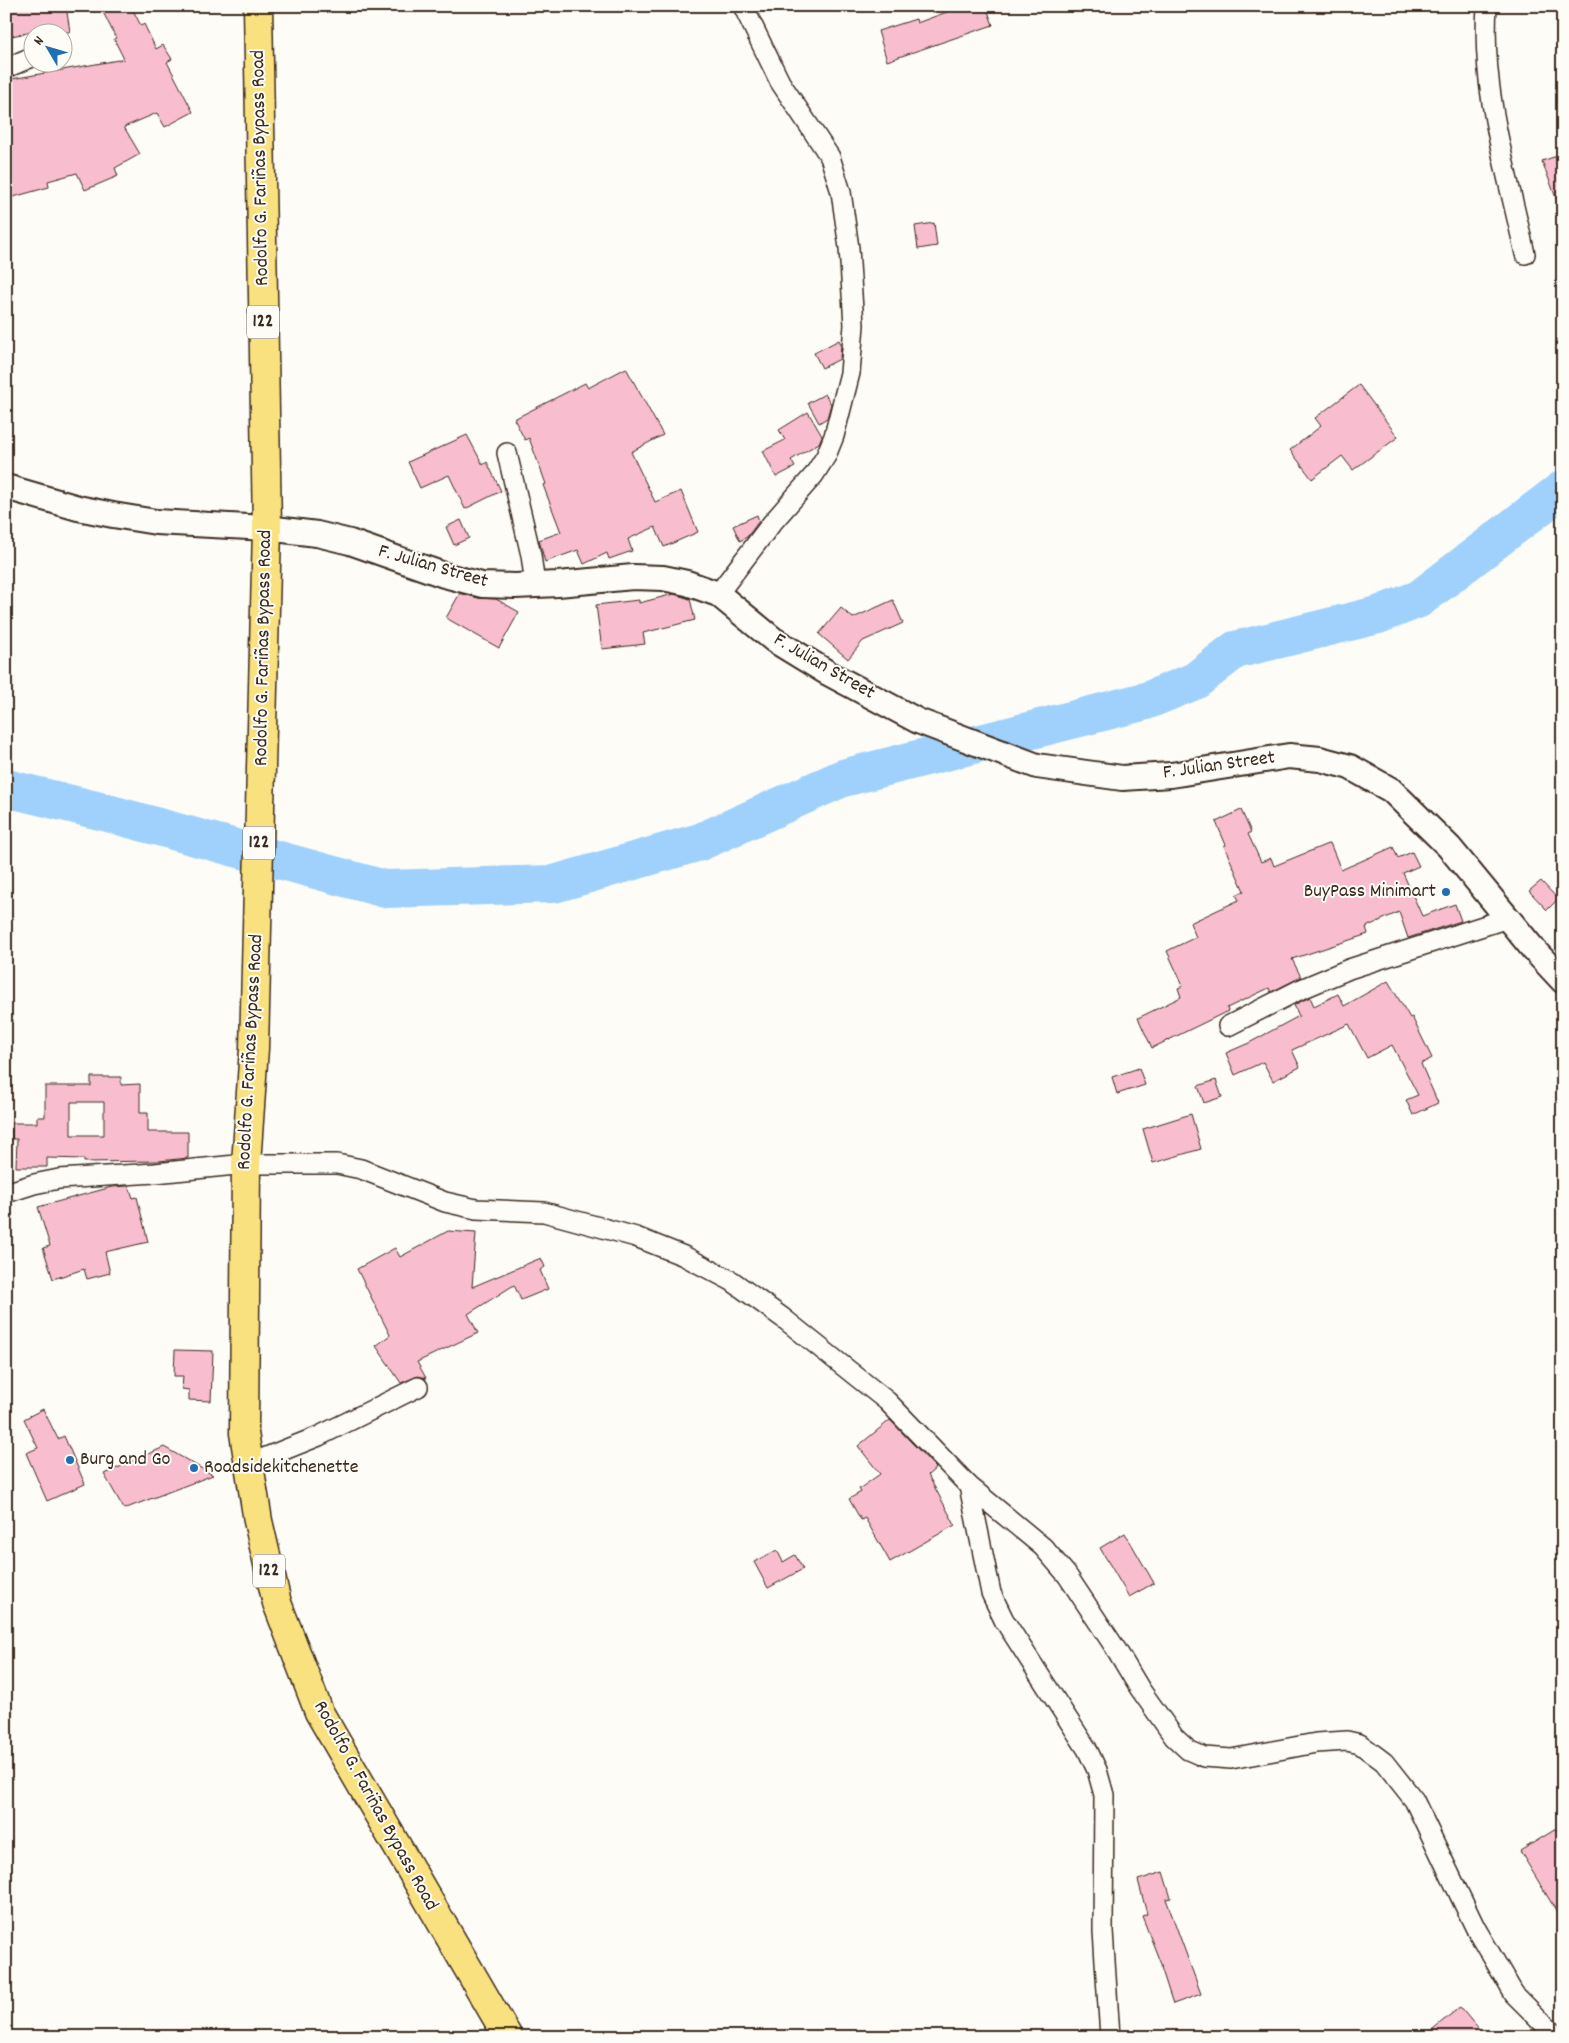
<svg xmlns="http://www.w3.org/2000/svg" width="1569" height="2043" font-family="Dekko,sans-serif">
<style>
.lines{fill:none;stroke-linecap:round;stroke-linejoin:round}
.river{stroke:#9fd1fc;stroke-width:38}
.building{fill:#f8becf;stroke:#3b2a1e;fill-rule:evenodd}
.minor-casing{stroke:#3b2a1e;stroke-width:22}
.tertiary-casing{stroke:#3b2a1e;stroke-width:28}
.primary-casing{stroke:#3b2a1e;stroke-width:31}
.minor{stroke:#fdfcf7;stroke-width:19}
.tertiary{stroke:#fdfcf7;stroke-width:24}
.primary{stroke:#fae180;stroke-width:28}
.poi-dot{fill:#1f6fb2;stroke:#fdfcf7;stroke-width:2}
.labels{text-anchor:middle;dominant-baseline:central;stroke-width:4;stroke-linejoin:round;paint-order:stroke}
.shield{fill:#fdfcf7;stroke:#75695f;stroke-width:1}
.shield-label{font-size:19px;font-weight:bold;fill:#3b2a1e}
.street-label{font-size:20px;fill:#3b2a1e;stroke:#fdfcf7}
.poi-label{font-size:20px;fill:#3b2a1e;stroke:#fdfcf7;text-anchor:start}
</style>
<rect width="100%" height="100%" fill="#fdfcf7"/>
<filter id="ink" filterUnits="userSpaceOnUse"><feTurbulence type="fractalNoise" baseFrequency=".02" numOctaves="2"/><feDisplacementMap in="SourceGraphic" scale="10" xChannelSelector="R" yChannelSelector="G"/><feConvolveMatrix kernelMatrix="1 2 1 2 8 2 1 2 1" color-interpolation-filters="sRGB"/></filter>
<g filter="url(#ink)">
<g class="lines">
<!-- river -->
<polyline class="river" points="6,788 104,812 385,889 554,884 700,842 843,778 1146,701 1195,681 1235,650 1378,615 1419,599 1563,489"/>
</g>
<!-- building -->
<g class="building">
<polygon points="6,6 66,6 70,32 32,32 6,37"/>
<polygon points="100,6 131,6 141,26 144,24 156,49 163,45 172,59 167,62 193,112 165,127 157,113 124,127 140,154 115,168 118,176 85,190 77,173 48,181 49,187 6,199 6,80 124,59 114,39 116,38"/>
<polygon points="963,6 986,6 993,25 887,61 878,31 916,19 917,23"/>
<polygon points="1563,154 1563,211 1561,211 1542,161"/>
<polygon points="934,223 937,246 918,249 915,226"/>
<polygon points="839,340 841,344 840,359 822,368 814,353"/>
<polygon points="626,368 663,435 631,452 655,502 681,491 698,532 664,547 655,527 628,539 632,551 609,559 607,553 584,564 578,550 545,562 539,540 561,532 543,485 546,484 529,438 525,440 514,419 585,383 588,388"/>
<polygon points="1359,385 1398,437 1353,470 1342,456 1312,479 1290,450 1321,426 1315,418"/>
<polygon points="825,394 831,404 827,418 819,423 808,403"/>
<polygon points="808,412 822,436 819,443 791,460 795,467 776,477 763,451 785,440 779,430"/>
<polygon points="467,435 483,465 487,462 501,491 465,509 449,475 420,488 408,462"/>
<polygon points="757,515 759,521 747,537 740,541 733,526"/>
<polygon points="461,520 469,538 454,545 446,527"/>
<polygon points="460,593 479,598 496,599 519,612 499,648 446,618"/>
<polygon points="674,594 690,599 695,620 643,633 645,644 602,649 596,605 639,600 639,603"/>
<polygon points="893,600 903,623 863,641 848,659 819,634 841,608 853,618"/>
<polygon points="1241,810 1251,832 1248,834 1261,862 1271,858 1274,866 1330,843 1341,870 1393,847 1398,858 1412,852 1419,866 1403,873 1422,916 1455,904 1461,921 1408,938 1399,912 1366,927 1368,934 1292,959 1301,977 1271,992 1269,988 1227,1008 1228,1011 1152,1048 1138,1018 1181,997 1178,988 1183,986 1167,951 1196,937 1190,923 1239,900 1236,895 1244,891 1224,846 1226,845 1216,822"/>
<polygon points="1541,881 1558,899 1547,910 1529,891"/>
<polygon points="1388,981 1410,1018 1412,1017 1432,1058 1421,1064 1438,1103 1413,1115 1406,1100 1418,1095 1392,1045 1367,1058 1349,1024 1292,1050 1300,1067 1273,1081 1263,1062 1235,1075 1226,1053 1249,1043 1299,1016 1294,1005 1310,997 1314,1006 1338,994 1344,1006"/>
<polygon points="1139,1068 1145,1085 1117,1094 1112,1077"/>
<path d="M91 1077H121V1085L140 1084V1113H148V1132H188V1158L159 1161 84 1162V1159L47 1158V1167H16L17 1139H12V1123H37V1117H45V1086H91ZM71 1102H104V1135H71Z"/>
<polygon points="1216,1080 1222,1097 1204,1103 1198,1086"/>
<polygon points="1191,1114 1201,1149 1153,1163 1143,1129"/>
<polygon points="129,1186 133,1198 137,1197 148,1242 105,1252 110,1273 87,1279 84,1269 53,1279 43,1248 50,1246 38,1207 112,1187"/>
<polygon points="448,1231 476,1233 472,1287 541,1258 545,1267 540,1270 548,1289 521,1300 514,1285 468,1314 478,1333 417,1362 426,1378 418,1376 401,1383 376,1346 390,1335 357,1269 395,1248 400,1257"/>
<polygon points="175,1350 213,1351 211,1401 189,1400 189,1390 182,1389 183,1376 174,1376"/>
<polygon points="43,1409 58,1439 64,1436 85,1484 47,1501 26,1453 38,1448 24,1419"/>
<polygon points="890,1420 936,1468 928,1475 955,1525 890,1562 865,1518 861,1520 849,1499 861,1492 859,1489 880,1474 858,1446"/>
<polygon points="164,1447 213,1475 124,1509 104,1474"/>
<polygon points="1125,1533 1154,1583 1129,1597 1100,1548"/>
<polygon points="777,1550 783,1562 795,1555 803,1569 768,1588 754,1562"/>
<polygon points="1556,1829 1563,1840 1563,1922 1520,1851"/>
<polygon points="1163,1872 1171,1898 1166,1899 1201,1994 1173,2004 1161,1967 1162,1967 1142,1916 1147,1914 1138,1880"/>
<polygon points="1460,2007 1485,2037 1423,2037"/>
</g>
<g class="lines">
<defs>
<g id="minor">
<path d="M1487 6C1481 93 1507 170 1525 254"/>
<polyline points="6,68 32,57"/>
<polyline points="507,453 531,555 535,585"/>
<polyline points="718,594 772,523 814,475 826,456 834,436 850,373 854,325 849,248 841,192 830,157 780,82 743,6"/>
<polyline points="1228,1026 1299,990 1349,969 1508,918"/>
<polyline points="6,1193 34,1184 59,1179 155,1173 246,1164 337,1164 361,1169 445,1202 476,1209 544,1212 636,1237 684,1256 732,1281 783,1318 887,1401 969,1486 1043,1547 1067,1575 1116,1649 1140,1689 1174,1737 1188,1750 1204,1757 1231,1759 1316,1743 1347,1741 1360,1744 1384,1762 1414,1800 1475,1927 1514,1994 1557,2037"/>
<polyline points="249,1464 319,1436 418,1387"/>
<polyline points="969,1486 991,1593 1004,1620 1087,1749 1097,1770 1104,1795 1103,1931 1110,2037"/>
</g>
<polyline id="tertiary" points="6,487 78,508 113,515 156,522 267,528 317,534 350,542 444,575 482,585 515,586 558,584 633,577 663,578 687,583 718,594 774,640 828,673 918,721 1037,766 1122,778 1171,775 1289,756 1320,759 1350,767 1391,790 1449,847 1534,950 1563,981"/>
<polyline id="primary" points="258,6 267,528 254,1048 246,1164 244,1433 258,1521 277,1603 319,1712 508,2037"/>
</defs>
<!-- minor casing -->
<use href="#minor" class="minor-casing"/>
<!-- tertiary casing -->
<use href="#tertiary" class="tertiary-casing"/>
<!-- primary casing -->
<use href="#primary" class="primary-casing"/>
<!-- minor -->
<use href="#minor" class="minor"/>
<!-- tertiary -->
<use href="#tertiary" class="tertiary"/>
<!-- primary -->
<use href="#primary" class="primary"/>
</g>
</g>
<!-- markers -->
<g class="poi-dot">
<circle cx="1446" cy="892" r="5"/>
<circle cx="70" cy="1460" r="5"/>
<circle cx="194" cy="1468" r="5"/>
</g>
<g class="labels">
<!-- shield labels -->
<g class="shield">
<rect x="247" y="305.5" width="32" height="33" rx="4"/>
<rect x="243" y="826.5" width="32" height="33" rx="4"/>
<rect x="253" y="1554.5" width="32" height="33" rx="4"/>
</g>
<g class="shield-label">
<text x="263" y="322">122</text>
<text x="259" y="843">122</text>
<text x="269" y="1571">122</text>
</g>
<!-- street labels -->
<g class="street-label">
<text transform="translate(261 168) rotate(-91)">Rodolfo G. Fariñas Bypass Road</text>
<text transform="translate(433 567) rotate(16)">F. Julian Street</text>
<text transform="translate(264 648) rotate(-89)">Rodolfo G. Fariñas Bypass Road</text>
<text transform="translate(824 667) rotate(30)">F. Julian Street</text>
<text transform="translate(1219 766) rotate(-8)">F. Julian Street</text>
<text transform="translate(251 1052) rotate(-87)">Rodolfo G. Fariñas Bypass Road</text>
<text transform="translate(375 1806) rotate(61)">Rodolfo G. Fariñas Bypass Road</text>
</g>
<!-- poi labels -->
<g class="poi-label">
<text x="1436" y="892" text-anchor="end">BuyPass Minimart</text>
<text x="80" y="1460">Burg and Go</text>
<text x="204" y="1468">Roadsidekitchenette</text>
</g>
</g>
<!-- margin -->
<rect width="1569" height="2043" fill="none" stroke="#fdfcf7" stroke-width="25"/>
<rect x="12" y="12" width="1544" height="2018" fill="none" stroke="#3b2a1e" stroke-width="2" filter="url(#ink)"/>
<!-- north arrow -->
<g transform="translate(48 48) rotate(308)"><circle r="24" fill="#fdfcf7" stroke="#afa8a0"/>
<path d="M0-4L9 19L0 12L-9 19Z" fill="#1f6fb2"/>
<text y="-8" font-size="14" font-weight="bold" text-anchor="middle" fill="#3b2a1e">N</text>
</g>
</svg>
